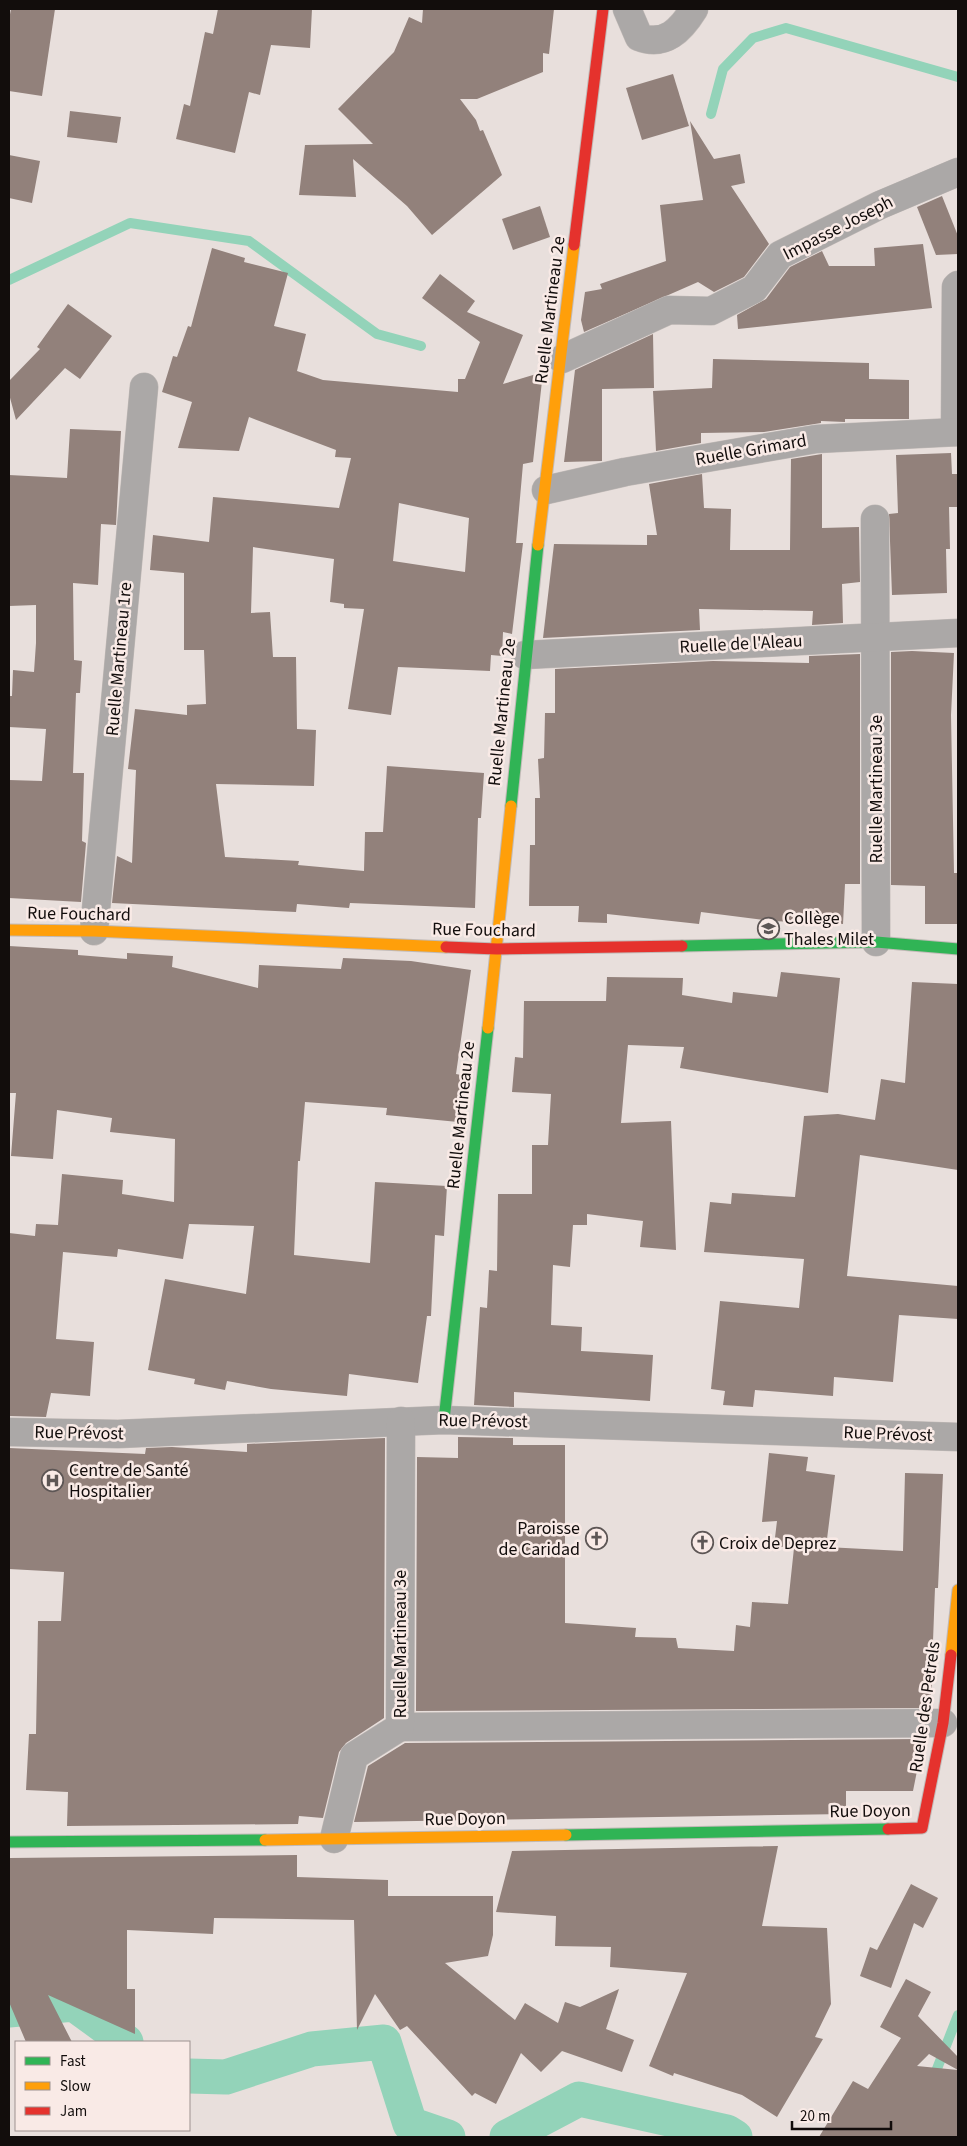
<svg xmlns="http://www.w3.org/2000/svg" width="967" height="2146" font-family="'Source Sans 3',sans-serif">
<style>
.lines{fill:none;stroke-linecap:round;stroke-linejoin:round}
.stream{stroke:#93d3b9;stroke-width:10}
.canal{stroke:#93d3b9;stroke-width:35}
.building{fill:#92817b;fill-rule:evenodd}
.street-casing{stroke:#c1bab7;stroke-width:29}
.fast-casing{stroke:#c1bab7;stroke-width:13}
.slow-casing{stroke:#c1bab7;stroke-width:13}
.jam-casing{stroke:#c1bab7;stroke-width:13}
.street{stroke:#aba8a7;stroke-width:28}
.fast{stroke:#30b455;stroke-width:11}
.slow{stroke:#ff9f0a;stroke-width:11}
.jam{stroke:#e5322d;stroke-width:11}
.labels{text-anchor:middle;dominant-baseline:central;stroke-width:5;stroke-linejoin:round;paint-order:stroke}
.street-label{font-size:18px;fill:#120d0c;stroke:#f9eae6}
.poi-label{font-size:18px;fill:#120d0c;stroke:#f9eae6;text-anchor:start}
</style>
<rect width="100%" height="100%" fill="#e8dfdc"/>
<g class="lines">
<!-- stream -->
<g class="stream">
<polyline points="711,114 723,69 753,38 786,28 958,77"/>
<polyline points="9,280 130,223 249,241 377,334 421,346"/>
<polyline points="933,2079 958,2015"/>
</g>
<!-- canal -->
<g class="canal">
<polyline points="9,2010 74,2004 126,2042"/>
<polyline points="189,2076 226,2077 312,2049 384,2042 410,2124 448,2137"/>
<polyline points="507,2137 579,2099 727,2132 735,2137"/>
</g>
</g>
<!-- building -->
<g class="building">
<polygon points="11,9 55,9 42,96 9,91 9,20"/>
<polygon points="218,9 312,9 310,48 271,45 260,95 249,92 235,153 176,139 184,104 190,106 205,32 213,34"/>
<polygon points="423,9 554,9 549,54 543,53 543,72 477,99 460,99 476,120 480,131 483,130 502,175 432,235 407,206 353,159 356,197 299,195 305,145 373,144 338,109 394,52 409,17 422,23"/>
<polygon points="673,74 689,126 642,140 626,88"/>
<polygon points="70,111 121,117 117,143 67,137"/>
<polygon points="690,121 714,159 740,154 745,183 731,186 769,244 744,277 714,292 698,282 584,332 581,320 585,292 602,289 600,284 666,261 660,205 703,200"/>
<polygon points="9,155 40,161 32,203 9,198"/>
<polygon points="942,196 958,236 958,254 936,255 917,207"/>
<polygon points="540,206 550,237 513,250 502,219"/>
<polygon points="923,244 932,308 738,329 737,315 766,299 790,267 822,251 829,266 875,266 874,248"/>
<path d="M212 248 245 258 244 262 288 273 274 326 306 334 297 371 323 380 458 392V379H465L480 342 422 298 440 274 475 301 467 312 523 335 503 384 543 372 533 462 523 464 516 543H523L512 634 503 632 502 656 491 655 490 671 398 667 391 715 348 709 364 609 344 608V604L330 602 334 559 253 547 251 613 270 612 273 657H296L297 729 316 730 314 786 216 784 225 857 299 861 298 865 364 871 365 832H383L387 766 484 773 481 818H478L475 908 350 903 349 908 297 904 296 912 112 903 117 856 132 863 136 770 128 769 135 709 187 715V705L206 704 204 650H184V573L150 570 153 535 209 542 213 497 339 508 351 458 335 457 336 450 249 417 239 451 178 448 192 402 162 392 173 356 177 357 188 326 191 327ZM399 503 469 518 465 572 393 561Z"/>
<polygon points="68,304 112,336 80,379 65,368 16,420 9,394 9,381 40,349 37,347"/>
<polygon points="653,334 654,388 602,389 602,461 564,462 575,370"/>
<polygon points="713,359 869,363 869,379 909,380 909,419 845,419 845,422 821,421 821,423 764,432 701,433 701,443 656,451 653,391 712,388"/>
<polygon points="70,429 121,431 116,525 101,524 98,585 73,583 74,660 82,661 80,693 76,693 73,773 84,773 82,841 86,843 81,902 9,898 9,780 42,781 46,729 9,727 9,696 12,696 13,670 34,672 36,643 36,605 9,606 9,475 67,478"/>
<polygon points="951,453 952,474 958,474 958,507 949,507 950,549 946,549 947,593 892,595 889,514 898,513 896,455"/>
<polygon points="822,454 822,528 859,527 860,582 842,584 843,623 812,625 813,611 699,609 700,630 543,638 554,544 647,545 647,535 657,535 649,484 702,474 704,508 731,509 730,550 790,550 791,459"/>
<polygon points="912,651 954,653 951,715 954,873 958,873 958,924 925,924 925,886 891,885 891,652"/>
<polygon points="860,654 860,884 845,884 843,924 772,921 701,912 699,924 607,914 607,923 578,922 579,906 529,906 530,845 535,845 535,798 540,798 538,759 544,758 545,713 555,713 555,669 713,661 809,663 809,656"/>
<polygon points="9,946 78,950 78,955 127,959 127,953 173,956 172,967 258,988 259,965 341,969 343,958 411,961 471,970 456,1074 461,1075 458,1122 386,1115 387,1108 305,1102 300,1161 298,1161 294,1255 370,1263 375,1182 447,1186 444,1236 435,1235 431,1316 427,1316 418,1383 349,1374 347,1396 271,1389 227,1381 225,1390 194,1384 195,1379 148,1370 165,1279 246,1294 254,1226 189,1224 183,1259 118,1249 117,1257 63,1252 56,1339 94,1342 90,1396 51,1393 46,1417 9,1416 9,1233 35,1236 36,1224 58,1225 62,1174 123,1180 122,1194 174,1202 175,1139 110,1132 112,1118 57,1110 53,1159 11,1156 16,1093 9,1093"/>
<polygon points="781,972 840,978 828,1093 680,1068 684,1047 628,1045 621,1123 671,1121 676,1250 640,1247 643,1221 587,1214 587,1225 573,1225 570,1267 553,1265 551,1325 582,1327 581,1351 653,1355 650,1401 514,1392 514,1407 474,1405 480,1307 487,1308 489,1270 497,1271 498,1194 532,1194 532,1145 548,1145 551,1094 512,1092 515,1057 523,1058 524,1001 606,1001 607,977 683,978 682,995 732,1003 733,992 777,997"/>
<polygon points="912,982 958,984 958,1170 860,1155 847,1276 958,1286 958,1319 899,1315 893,1382 834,1377 833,1396 755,1390 753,1407 723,1405 725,1391 711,1389 720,1301 799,1308 804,1259 704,1252 710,1202 731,1204 732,1193 795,1197 804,1116 838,1114 875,1120 881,1079 905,1083"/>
<polygon points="458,1437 513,1438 513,1445 565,1445 565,1623 636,1628 635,1637 676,1638 678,1648 734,1651 736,1625 750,1627 752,1602 788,1604 794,1548 774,1546 777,1521 762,1522 769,1453 808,1457 806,1471 835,1475 826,1547 903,1551 905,1473 943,1474 938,1588 935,1588 933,1641 935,1641 935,1656 930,1700 921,1700 921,1708 416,1711 417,1457 458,1458"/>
<polygon points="385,1438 384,1718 346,1743 339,1752 323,1818 299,1816 298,1824 67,1826 68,1792 26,1790 29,1734 36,1734 38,1621 61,1621 64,1572 9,1569 9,1448 145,1454 146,1448 172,1447 247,1452 247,1444"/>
<polygon points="921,1739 920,1756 913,1791 846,1791 846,1814 354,1822 368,1766 405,1743"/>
<polygon points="778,1846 762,1926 827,1928 831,2004 815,2037 823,2039 777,2117 742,2095 674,2073 673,2076 649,2066 687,1973 610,1967 611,1947 555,1946 556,1916 496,1912 512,1851"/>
<polygon points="297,1855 297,1877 388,1880 388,1896 493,1896 493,1935 488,1956 445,1963 515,2020 525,2003 558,2023 565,2002 580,2007 619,1989 606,2029 634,2040 622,2072 562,2051 541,2072 521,2053 496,2104 475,2093 472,2096 407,2026 400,2030 375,1994 357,2030 354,1920 214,1918 213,1934 127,1930 127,1989 135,1989 135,2034 48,1995 72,2042 26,2042 9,2002 9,1858"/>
<polygon points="911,1884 938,1898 923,1928 914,1923 891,1988 860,1976 870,1947 877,1950"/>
<polygon points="906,1979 931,1992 918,2016 958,2057 958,2070 929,2054 917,2066 958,2070 958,2137 819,2137 853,2081 868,2089 901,2038 880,2027"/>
</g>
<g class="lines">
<defs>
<g id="street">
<path d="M627 9 639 37C665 47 681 30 694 9"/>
<polyline points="562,359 669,310 711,311 754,289 780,255 880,205 958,172"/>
<polyline points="955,432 956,287 958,285"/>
<polyline points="546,490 625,472 816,439 958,432"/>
<polyline points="875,519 876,942"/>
<polyline points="525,655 958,633"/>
<polyline points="94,931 144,387"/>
<polyline points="9,1432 118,1434 444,1420 958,1437"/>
<polyline points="400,1727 943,1723"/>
<polyline points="334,1839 354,1756 400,1727 401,1421"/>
</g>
<g id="fast">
<polyline points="511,806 538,545"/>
<polyline points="682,946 876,942 958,949"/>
<polyline points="444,1420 488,1028"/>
<polyline points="566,1835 888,1829"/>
<polyline points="9,1842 265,1840"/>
</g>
<g id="slow">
<polyline points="538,545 574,245"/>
<polyline points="9,930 94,931 446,947"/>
<polyline points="488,1028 511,806"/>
<polyline points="951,1655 958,1590"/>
<polyline points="265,1840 566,1835"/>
</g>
<g id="jam">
<polyline points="574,245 603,9"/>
<polyline points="446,947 497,949 682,946"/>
<polyline points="888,1829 922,1828 943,1723 951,1655"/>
</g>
</defs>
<!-- street casing -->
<use href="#street" class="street-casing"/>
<!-- fast casing -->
<use href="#fast" class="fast-casing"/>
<!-- slow casing -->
<use href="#slow" class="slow-casing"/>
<!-- jam casing -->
<use href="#jam" class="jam-casing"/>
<!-- street -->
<use href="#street" class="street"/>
<!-- fast -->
<use href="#fast" class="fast"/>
<!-- slow -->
<use href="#slow" class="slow"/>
<!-- jam -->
<use href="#jam" class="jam"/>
</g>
<!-- icons -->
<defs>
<symbol id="school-ring" viewBox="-11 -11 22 22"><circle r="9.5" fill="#f9eae6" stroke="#5d5655" stroke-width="1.5"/><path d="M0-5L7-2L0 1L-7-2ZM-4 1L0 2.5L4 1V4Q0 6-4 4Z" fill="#5d5655"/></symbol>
<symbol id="hospital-ring" viewBox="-11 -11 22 22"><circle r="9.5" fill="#f9eae6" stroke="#5d5655" stroke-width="1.5"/><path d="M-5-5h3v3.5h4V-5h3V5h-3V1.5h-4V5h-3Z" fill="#5d5655"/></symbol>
<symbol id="church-ring" viewBox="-11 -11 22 22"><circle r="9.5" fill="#f9eae6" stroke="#5d5655" stroke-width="1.5"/><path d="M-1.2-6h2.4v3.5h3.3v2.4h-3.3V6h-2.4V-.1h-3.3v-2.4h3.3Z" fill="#5d5655"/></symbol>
</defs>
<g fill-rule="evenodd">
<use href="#school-ring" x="756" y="916" width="25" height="25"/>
<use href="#hospital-ring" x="40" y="1468" width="25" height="25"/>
<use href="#church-ring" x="584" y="1526" width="25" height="25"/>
<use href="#church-ring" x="690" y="1530" width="25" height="25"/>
</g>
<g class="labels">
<!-- street labels -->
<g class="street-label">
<text transform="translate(838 228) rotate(-27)">Impasse Joseph</text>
<text transform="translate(550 310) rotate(-83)">Ruelle Martineau 2e</text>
<text transform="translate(751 450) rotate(-10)">Ruelle Grimard</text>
<text transform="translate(741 644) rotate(-3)">Ruelle de l'Aleau</text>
<text transform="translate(119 659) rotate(-85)">Ruelle Martineau 1re</text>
<text transform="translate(502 712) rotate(-84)">Ruelle Martineau 2e</text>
<text transform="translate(876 789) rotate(-90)">Ruelle Martineau 3e</text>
<text transform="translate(79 914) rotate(1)">Rue Fouchard</text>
<text transform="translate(484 930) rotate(1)">Rue Fouchard</text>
<text transform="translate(461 1115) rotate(-84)">Ruelle Martineau 2e</text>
<text transform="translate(483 1421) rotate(1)">Rue Prévost</text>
<text transform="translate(79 1433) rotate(1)">Rue Prévost</text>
<text transform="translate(888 1434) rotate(2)">Rue Prévost</text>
<text transform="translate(400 1644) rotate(-90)">Ruelle Martineau 3e</text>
<text transform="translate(925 1707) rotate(-82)">Ruelle des Petrels</text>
<text transform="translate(870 1811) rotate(-1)">Rue Doyon</text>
<text transform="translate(465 1819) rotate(-1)">Rue Doyon</text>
</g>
<!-- poi labels -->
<g class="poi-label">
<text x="784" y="918">Collège<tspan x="784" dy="21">Thales Milet</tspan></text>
<text x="69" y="1470">Centre de Santé<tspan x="69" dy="21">Hospitalier</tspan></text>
<text x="580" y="1528" text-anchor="end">Paroisse<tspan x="580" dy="21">de Caridad</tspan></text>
<text x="719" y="1543">Croix de Deprez</text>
</g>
</g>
<!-- border -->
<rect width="967" height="2146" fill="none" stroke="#120d0c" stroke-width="20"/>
<!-- legend -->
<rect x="15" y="2041" width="175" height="90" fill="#f9eae6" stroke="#9d928f"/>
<rect x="25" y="2057" width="25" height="8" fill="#30b455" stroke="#9d928f"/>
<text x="60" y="2066" font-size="15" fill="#120d0c">Fast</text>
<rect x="25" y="2082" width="25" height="8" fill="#ff9f0a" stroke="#9d928f"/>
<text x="60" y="2091" font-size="15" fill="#120d0c">Slow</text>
<rect x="25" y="2107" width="25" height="8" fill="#e5322d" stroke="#9d928f"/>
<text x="60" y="2116" font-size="15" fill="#120d0c">Jam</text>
<!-- scale -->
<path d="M792 2121v8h99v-8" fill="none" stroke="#120d0c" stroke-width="2.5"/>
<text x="800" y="2121" font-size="15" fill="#120d0c" stroke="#f9eae6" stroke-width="4" paint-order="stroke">20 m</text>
</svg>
